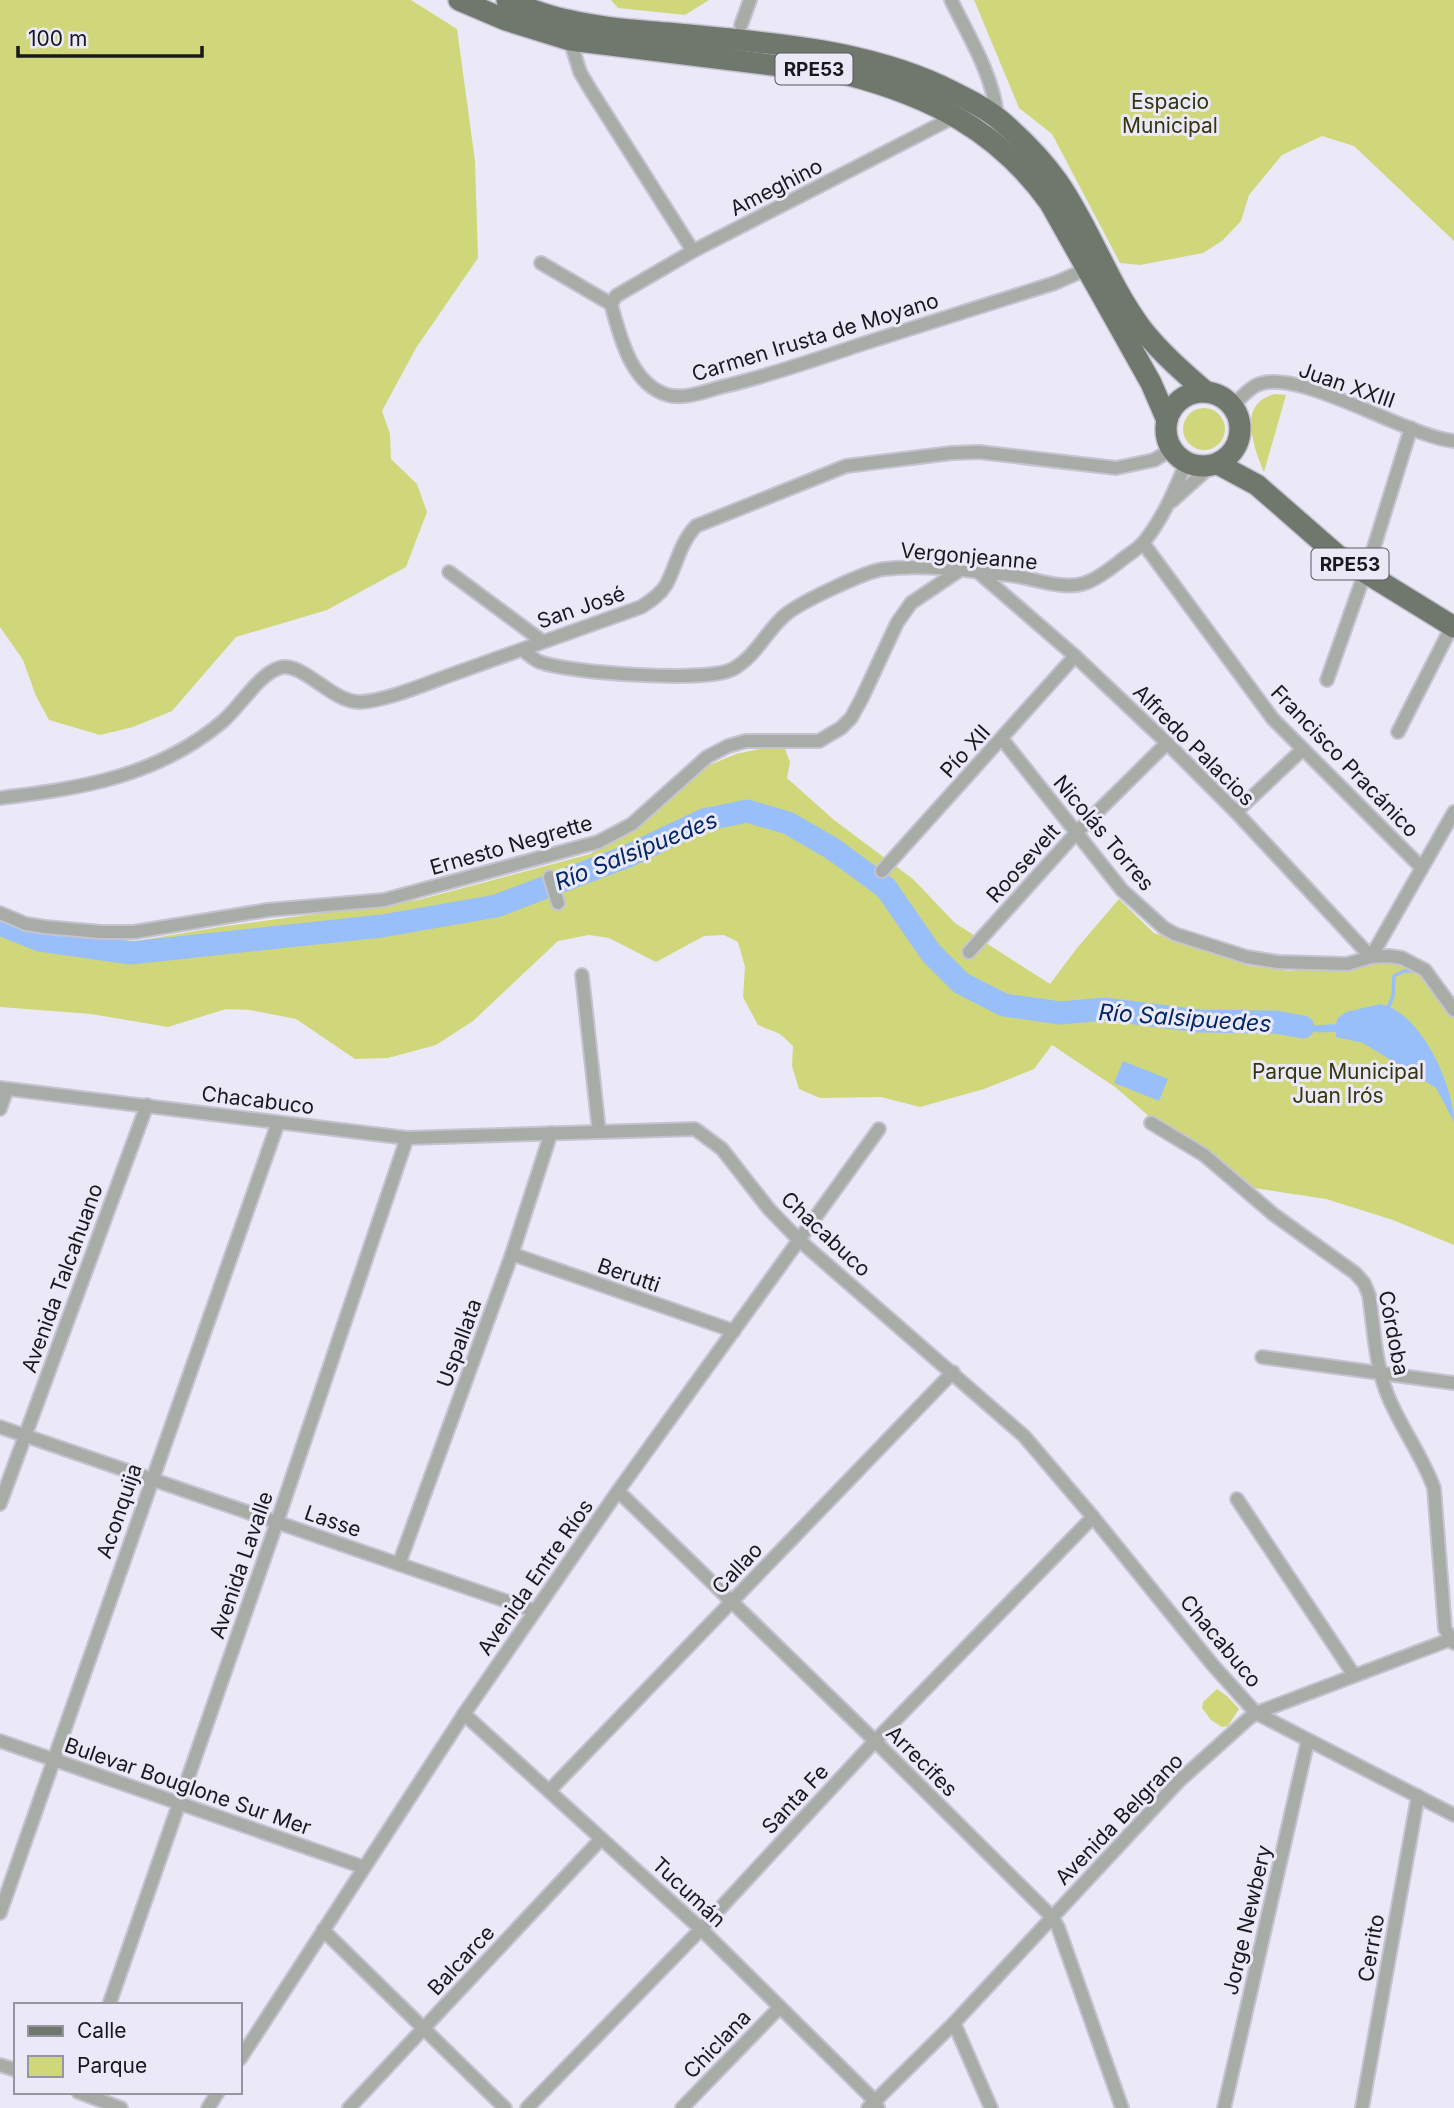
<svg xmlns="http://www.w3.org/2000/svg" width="1454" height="2108" font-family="Inter,sans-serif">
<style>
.green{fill:#d0d77b}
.water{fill:#99bffb}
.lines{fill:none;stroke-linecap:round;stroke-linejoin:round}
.stream{stroke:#99bffb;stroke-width:3.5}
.river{stroke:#99bffb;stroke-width:23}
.street-casing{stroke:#c5c3d1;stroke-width:16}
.primary-casing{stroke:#c5c3d1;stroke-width:24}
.street{stroke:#a8aca6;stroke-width:12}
.primary{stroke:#70786e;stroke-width:21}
.labels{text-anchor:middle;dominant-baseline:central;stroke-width:6;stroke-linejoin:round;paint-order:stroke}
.shield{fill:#ebe9f8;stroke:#58575f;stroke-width:2}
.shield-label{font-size:19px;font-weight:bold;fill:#19181d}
.park-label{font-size:21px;fill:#34360e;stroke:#ebe9f8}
.street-label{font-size:21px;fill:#19181d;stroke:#ebe9f8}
.water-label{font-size:23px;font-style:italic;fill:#002766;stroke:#ebe9f8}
</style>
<rect width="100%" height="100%" fill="#ebe9f8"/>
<!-- green -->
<g class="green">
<polygon points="0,0 411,0 457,29 475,161 478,258 416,348 382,411 390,434 391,459 417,484 427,512 406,567 327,610 236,637 172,711 133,727 100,735 49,720 36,696 23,660 0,627"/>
<polygon points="611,0 709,0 685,15 618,8"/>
<polygon points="974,0 1454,0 1454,241 1354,146 1322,136 1282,155 1249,195 1241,221 1222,241 1203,253 1140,265 1120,263 1052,134 1019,108"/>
<path d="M1275 394 1286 395 1264 472C1257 457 1244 420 1256 406 1260 399 1268 396 1275 394Z"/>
<circle cx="1204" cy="429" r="21"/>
<polygon points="768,747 785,749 790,762 787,778 834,820 913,879 955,923 1050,984 1077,948 1119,899 1154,933 1250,966 1289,971 1389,960 1413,967 1454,1015 1454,1245 1393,1220 1326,1199 1247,1187 1158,1124 1115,1087 1052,1045 1034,1069 984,1089 920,1107 881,1097 820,1098 799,1089 792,1066 793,1046 780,1034 758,1025 743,997 745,967 738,942 724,935 704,936 656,962 609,938 589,935 558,941 473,1021 436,1045 388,1058 355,1059 296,1019 250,1010 226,1009 168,1027 91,1014 0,1007 0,929 136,941 226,926 418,900 590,854 647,821 705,767 736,754"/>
<polygon points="1217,1689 1227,1696 1239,1709 1228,1726 1222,1727 1211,1720 1202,1708 1203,1702"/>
</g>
<!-- water -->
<g class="water">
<path d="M1380 1004C1420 1011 1454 1085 1454 1122L1436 1088 1363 1043 1336 1037V1032C1316 1033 1292 1032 1275 1022L1306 1026 1336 1024 1337 1019 1346 1012Z"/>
<polygon points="1123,1061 1168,1079 1159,1101 1114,1083"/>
</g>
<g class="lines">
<!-- stream -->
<polyline class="stream" points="1388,1008 1393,996 1394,976 1404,971 1416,971"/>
<!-- river -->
<polyline class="river" points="0,924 40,940 131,953 382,926 496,906 628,856 704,820 747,811 788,823 833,849 886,888 931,953 961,983 1004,1005 1060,1013 1104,1009 1199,1021 1275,1022 1303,1027"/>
<defs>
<g id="street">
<path d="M951 0C968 35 993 75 997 115 998 124 995 133 993 142"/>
<polyline points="741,25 750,0"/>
<polyline points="570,40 580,72 590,89 693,251"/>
<path d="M956 116 693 251 616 296 611 304C620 336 631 385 668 395 685 400 708 390 725 386 772 375 817 359 862 344 927 324 991 303 1055 283L1087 269"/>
<polyline points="541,263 611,304"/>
<path d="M1232 406C1240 399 1248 389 1257 385 1297 366 1407 437 1454 441"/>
<polyline points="1172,501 1211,466"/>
<polyline points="1143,543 1273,719 1422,868"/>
<polyline points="449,572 542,641"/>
<polyline points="978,572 1075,656 1167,743 1236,812 1371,957 1454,812"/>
<path d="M523 650C528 654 534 660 540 662 569 673 708 683 733 669 756 656 766 632 784 616 798 603 866 571 884 569 927 564 974 571 1016 576 1039 580 1066 591 1088 582 1100 577 1110 569 1119 562 1127 555 1137 550 1144 542 1163 518 1175 490 1186 463"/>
<polyline points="1327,680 1374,547 1411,428"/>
<polyline points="1398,732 1452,626"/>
<polyline points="1002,739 1122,890 1164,928 1175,934 1247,957 1278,962 1347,964 1371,957 1389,956 1402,958 1425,970 1454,1010"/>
<path d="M0 798C82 788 156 777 222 722 239 708 259 674 279 668 302 660 332 703 360 702 387 701 430 682 456 673 518 651 579 629 641 607 650 601 660 595 666 585 677 565 679 544 696 526L846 466 952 453 979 452 1116 468 1154 460 1171 450"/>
<polyline points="1236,812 1303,749"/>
<polyline points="882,871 1075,656"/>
<polyline points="550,877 558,903"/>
<polyline points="0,913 26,924 45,927 101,932 134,932 268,910 384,900 598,842 632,824 707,757 728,746 746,741 819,741 841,728 851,718 862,698 897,623 911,603 960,570"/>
<polyline points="969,952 1076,833 1167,743"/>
<polyline points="582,975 599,1131"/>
<polyline points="0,1088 407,1138 695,1129 722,1149 769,1209 799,1240 1024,1436 1093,1517 1212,1664 1256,1713 1454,1815"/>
<polyline points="0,1109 7,1089"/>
<path d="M1151 1123 1204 1155 1273 1214 1355 1273 1364 1283 1369 1295C1374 1328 1375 1365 1388 1396 1401 1428 1422 1455 1434 1488L1445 1629 1454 1643"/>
<polyline points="512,1254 734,1331"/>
<polyline points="1262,1357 1454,1383"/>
<polyline points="0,1427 535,1611"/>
<polyline points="618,1491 875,1741 1052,1917 1058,1927 1122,2108"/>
<polyline points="1237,1499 1354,1675"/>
<polyline points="0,1504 147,1105"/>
<polyline points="399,1564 512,1254 551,1133"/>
<polyline points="464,1714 701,1929 875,2101 878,2108"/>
<polyline points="0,1741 363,1867"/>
<polyline points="549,1791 953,1372"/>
<polyline points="0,1913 278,1123"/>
<polyline points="323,1930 505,2108"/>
<polyline points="109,2005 277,1522 407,1138"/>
<polyline points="954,2023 991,2108"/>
<polyline points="240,2059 464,1714 618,1491 879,1129"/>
<polyline points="0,2065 16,2070"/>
<polyline points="78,2092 121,2108"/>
<polyline points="208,2108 218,2092"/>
<polyline points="349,2108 601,1839"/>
<polyline points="527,2108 701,1929 875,1741 1093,1517"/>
<polyline points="682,2108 780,2007"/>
<polyline points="868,2108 954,2023 1179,1781 1248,1719 1256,1713 1454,1638"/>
<polyline points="1224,2108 1308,1740"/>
<polyline points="1362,2108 1418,1796"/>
</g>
<g id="primary">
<path d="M459 0 506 20 570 40 845 74C930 96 998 130 1050 203L1151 383 1167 420"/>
<path d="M507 0C526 8 546 16 567 20 600 28 633 30 667 33 758 42 856 47 941 86 961 96 983 106 1000 120 1022 139 1042 159 1058 182 1090 228 1108 284 1142 329 1160 352 1184 373 1206 392"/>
<circle cx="1203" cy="429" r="37"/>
<polyline points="1218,464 1257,485 1337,555 1454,627"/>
</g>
</defs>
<!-- street casing -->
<use href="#street" class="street-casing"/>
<!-- primary casing -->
<use href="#primary" class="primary-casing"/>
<!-- street -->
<use href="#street" class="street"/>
<!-- primary -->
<use href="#primary" class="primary"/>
</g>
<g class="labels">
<!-- shield labels -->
<g class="shield">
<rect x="775.5" y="53.5" width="77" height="31" rx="5"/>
<rect x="1311.5" y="548.5" width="77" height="31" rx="5"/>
</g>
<g class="shield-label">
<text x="814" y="69">RPE53</text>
<text x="1350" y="564">RPE53</text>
</g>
<!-- park labels -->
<g class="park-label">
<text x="1170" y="101">Espacio<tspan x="1170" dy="24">Municipal</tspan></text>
<text x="1338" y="1071">Parque Municipal<tspan x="1338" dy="24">Juan Irós</tspan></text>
</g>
<!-- street labels -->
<g class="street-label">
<text transform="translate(776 187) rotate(-27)">Ameghino</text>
<text transform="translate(815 337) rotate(-17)">Carmen Irusta de Moyano</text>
<text transform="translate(1347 385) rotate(19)">Juan XXIII</text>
<text transform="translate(969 556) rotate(5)">Vergonjeanne</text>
<text transform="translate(581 607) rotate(-19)">San José</text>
<text transform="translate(1194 745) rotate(45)">Alfredo Palacios</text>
<text transform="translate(965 751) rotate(-48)">Pío XII</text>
<text transform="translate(1345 761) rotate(46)">Francisco Pracánico</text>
<text transform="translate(1104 833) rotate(50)">Nicolás Torres</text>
<text transform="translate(511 845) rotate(-16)">Ernesto Negrette</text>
<text transform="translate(1023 863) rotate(-48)">Roosevelt</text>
<text transform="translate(258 1100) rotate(7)">Chacabuco</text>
<text transform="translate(826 1234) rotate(43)">Chacabuco</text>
<text transform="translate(629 1275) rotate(19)">Berutti</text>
<text transform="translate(62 1278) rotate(-70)">Avenida Talcahuano</text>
<text transform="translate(1394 1333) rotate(79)">Córdoba</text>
<text transform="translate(459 1343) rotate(-70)">Uspallata</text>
<text transform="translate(119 1511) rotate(-71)">Aconquija</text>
<text transform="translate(333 1521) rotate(19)">Lasse</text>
<text transform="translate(241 1565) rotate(-71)">Avenida Lavalle</text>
<text transform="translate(737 1568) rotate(-46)">Callao</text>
<text transform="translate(535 1577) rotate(-55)">Avenida Entre Ríos</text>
<text transform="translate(1221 1641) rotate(50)">Chacabuco</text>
<text transform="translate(922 1761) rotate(45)">Arrecifes</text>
<text transform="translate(188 1786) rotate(19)">Bulevar Bouglone Sur Mer</text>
<text transform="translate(795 1799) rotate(-47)">Santa Fe</text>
<text transform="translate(1119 1819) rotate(-46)">Avenida Belgrano</text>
<text transform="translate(689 1892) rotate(43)">Tucumán</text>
<text transform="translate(1247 1920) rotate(-77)">Jorge Newbery</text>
<text transform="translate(1371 1948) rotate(-80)">Cerrito</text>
<text transform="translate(461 1960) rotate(-47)">Balcarce</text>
<text transform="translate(717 2044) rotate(-46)">Chiclana</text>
</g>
<!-- water labels -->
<g class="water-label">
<text transform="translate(636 851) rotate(-22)">Río Salsipuedes</text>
<text transform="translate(1185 1018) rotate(4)">Río Salsipuedes</text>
</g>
</g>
<!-- legend -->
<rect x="14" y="2003" width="228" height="91" fill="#ebe9f8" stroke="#9795a0" stroke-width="2"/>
<rect x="28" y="2026" width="35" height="10" fill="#70786e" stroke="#9795a0" stroke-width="2"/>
<text x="77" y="2038" font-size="21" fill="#19181d">Calle</text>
<rect x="28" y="2056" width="35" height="21" fill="#d0d77b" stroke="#9795a0" stroke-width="2"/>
<text x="77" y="2073" font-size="21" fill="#19181d">Parque</text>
<!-- scale -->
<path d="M18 46v10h184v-10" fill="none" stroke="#19181d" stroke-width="3.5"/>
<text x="28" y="46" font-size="21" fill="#19181d" stroke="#ebe9f8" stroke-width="5" paint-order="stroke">100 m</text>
</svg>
